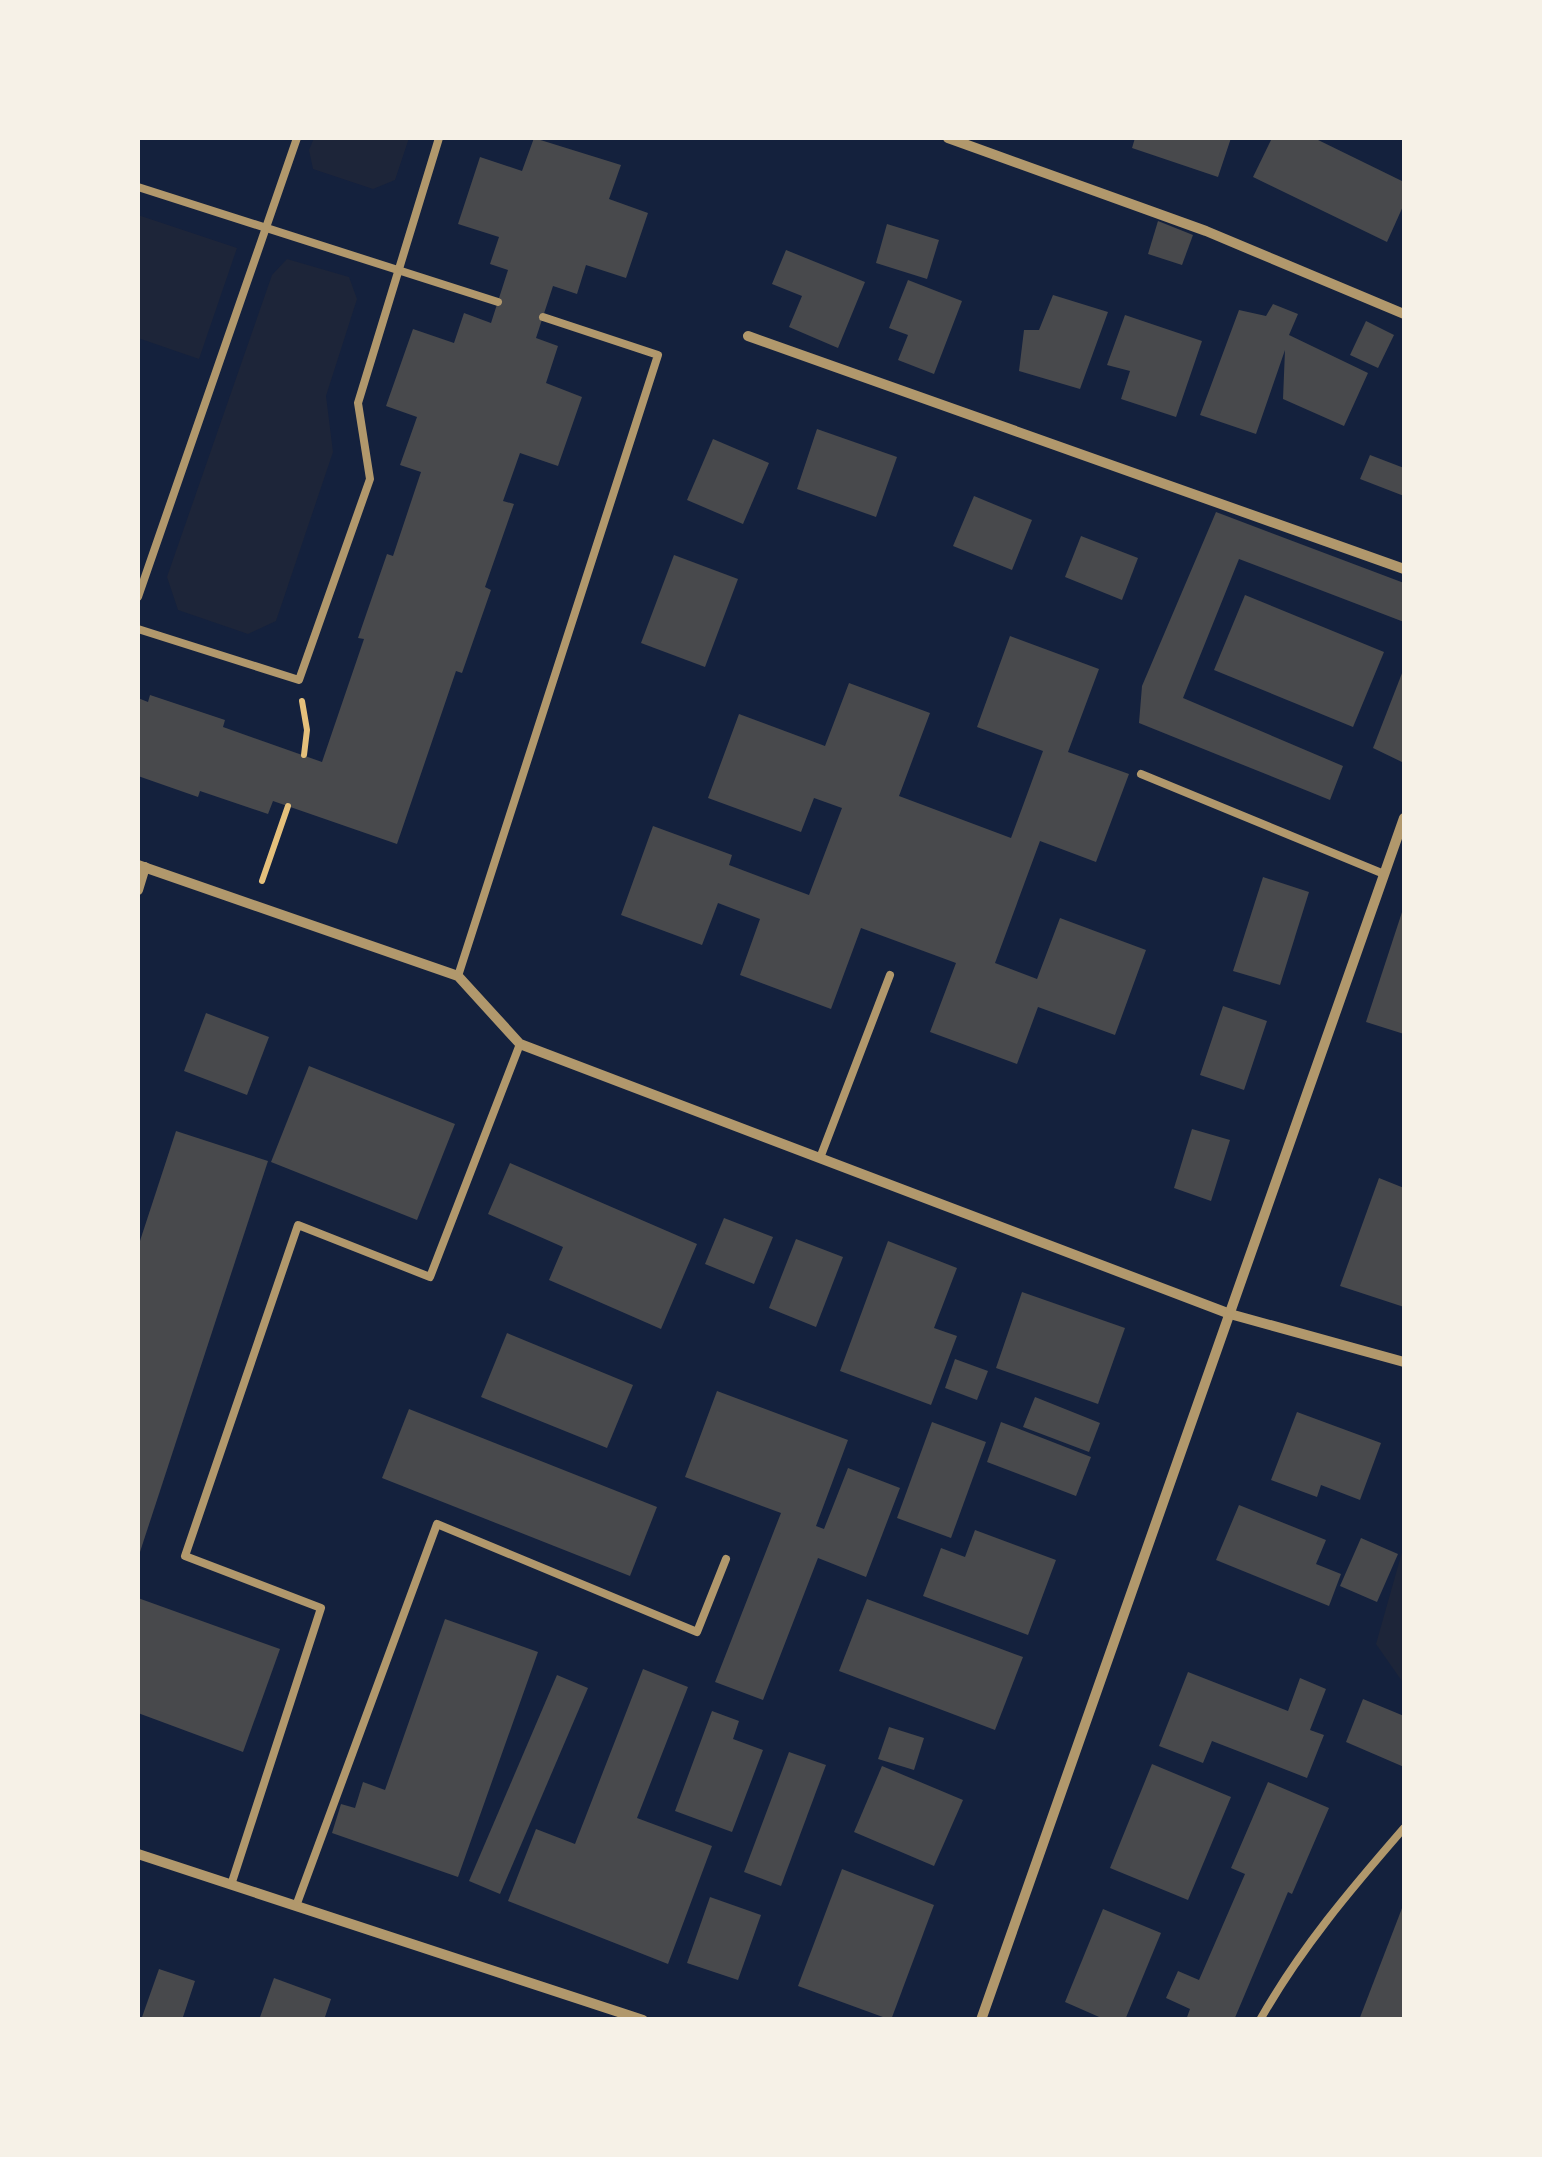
<svg xmlns="http://www.w3.org/2000/svg" width="1542" height="2157" font-family="'Exo 2',sans-serif">
<style>
.green{fill:#1d2539}
.building{fill:#48494c}
.lines{fill:none;stroke-linecap:round;stroke-linejoin:round}
.path{stroke:#e5c07b;stroke-width:6}
.service{stroke:#b1986c;stroke-width:8}
.minor{stroke:#b1986c;stroke-width:10}
</style>
<rect width="100%" height="100%" fill="#14213d"/>
<!-- green -->
<g class="green">
<polygon points="314,138 409,138 395,180 373,189 313,169 309,150"/>
<polygon points="138,215 237,248 199,359 138,338"/>
<polygon points="287,259 349,277 357,299 326,396 333,452 276,621 248,634 178,610 167,577 272,275"/>
<polygon points="1404,1545 1404,1684 1376,1644"/>
</g>
<!-- building -->
<g class="building">
<polygon points="534,138 621,165 609,199 648,213 626,278 586,265 577,294 553,286 536,338 558,346 546,383 582,397 558,466 520,453 503,501 514,504 485,587 491,590 462,673 456,671 397,844 273,801 268,814 200,791 198,797 138,776 138,698 148,702 150,695 225,720 223,727 322,762 364,639 358,638 387,554 393,556 421,472 400,465 417,417 386,406 413,329 454,343 464,313 491,323 508,270 490,264 499,237 458,224 480,157 522,171"/>
<polygon points="1135,138 1231,138 1218,177 1132,148"/>
<polygon points="1272,138 1314,138 1404,182 1404,204 1387,242 1253,177"/>
<polygon points="1158,221 1193,235 1182,265 1148,254"/>
<polygon points="887,224 939,240 927,279 876,263"/>
<polygon points="786,250 865,282 838,348 789,327 802,296 772,284"/>
<polygon points="908,280 962,301 934,374 898,360 908,335 889,328"/>
<polygon points="1053,295 1108,312 1080,389 1019,371 1024,330 1039,330"/>
<polygon points="1273,304 1298,314 1289,335 1368,373 1344,426 1283,399 1285,350 1256,434 1200,415 1239,310 1266,316"/>
<polygon points="1125,315 1202,341 1176,417 1121,399 1130,371 1107,365"/>
<polygon points="1366,321 1394,335 1378,368 1350,355"/>
<polygon points="817,429 897,457 876,517 797,489"/>
<polygon points="713,439 769,463 743,524 687,500"/>
<polygon points="1370,455 1404,468 1404,496 1360,479"/>
<polygon points="974,496 1032,520 1012,570 953,546"/>
<polygon points="1216,512 1404,583 1404,622 1239,559 1183,698 1343,766 1330,800 1139,723 1142,686"/>
<polygon points="1081,536 1138,558 1122,600 1065,577"/>
<polygon points="674,555 738,579 705,667 641,643"/>
<polygon points="1245,595 1384,652 1353,727 1214,670"/>
<polygon points="1010,636 1099,669 1068,752 1129,774 1096,862 1040,841 995,963 1037,979 1060,918 1146,950 1115,1035 1038,1007 1017,1064 930,1032 956,963 861,928 831,1009 740,975 760,919 718,903 702,945 621,915 653,826 732,855 729,865 809,895 842,808 814,798 801,832 708,798 739,714 825,746 849,683 930,713 899,796 1011,838 1043,751 977,727"/>
<polygon points="1404,668 1404,763 1373,748"/>
<polygon points="1263,877 1309,892 1280,985 1233,971"/>
<polygon points="1404,906 1404,1034 1366,1022"/>
<polygon points="1223,1006 1267,1021 1244,1090 1200,1075"/>
<polygon points="206,1013 269,1037 247,1095 184,1071"/>
<polygon points="309,1066 455,1124 417,1220 271,1162"/>
<polygon points="1192,1129 1230,1140 1211,1201 1174,1188"/>
<polygon points="176,1131 268,1161 138,1558 138,1247"/>
<polygon points="510,1163 697,1244 661,1329 549,1280 563,1247 488,1214"/>
<polygon points="1379,1178 1404,1188 1404,1307 1340,1286"/>
<polygon points="724,1218 773,1237 754,1284 705,1264"/>
<polygon points="796,1239 843,1257 816,1327 769,1308"/>
<polygon points="888,1241 957,1268 934,1328 957,1336 931,1405 840,1371"/>
<polygon points="1022,1292 1125,1328 1098,1404 996,1368"/>
<polygon points="507,1333 633,1385 607,1448 481,1397"/>
<polygon points="955,1359 988,1371 977,1400 945,1388"/>
<polygon points="717,1391 848,1440 816,1526 824,1529 848,1468 900,1488 866,1577 818,1558 763,1700 715,1682 781,1513 685,1477"/>
<polygon points="1035,1397 1100,1423 1089,1452 1023,1427"/>
<polygon points="409,1409 657,1507 630,1576 382,1478"/>
<polygon points="1297,1412 1381,1443 1360,1500 1321,1485 1317,1497 1271,1480"/>
<polygon points="932,1422 986,1442 951,1538 897,1518"/>
<polygon points="1001,1422 1091,1457 1076,1496 987,1462"/>
<polygon points="1239,1505 1326,1540 1316,1564 1341,1574 1329,1606 1216,1560"/>
<polygon points="975,1530 1056,1560 1028,1635 923,1596 941,1548 965,1557"/>
<polygon points="1361,1538 1398,1554 1377,1602 1340,1586"/>
<polygon points="138,1598 280,1649 243,1752 138,1713"/>
<polygon points="867,1599 1023,1657 995,1730 839,1671"/>
<polygon points="445,1619 538,1652 458,1877 332,1833 341,1804 355,1808 363,1782 385,1790"/>
<polygon points="643,1669 688,1687 637,1818 712,1846 668,1964 508,1901 536,1829 575,1844"/>
<polygon points="1188,1672 1288,1711 1300,1678 1326,1689 1310,1730 1324,1735 1307,1778 1212,1741 1203,1763 1159,1746"/>
<polygon points="557,1675 588,1688 500,1894 469,1881"/>
<polygon points="1363,1699 1404,1716 1404,1767 1346,1742"/>
<polygon points="712,1711 739,1721 733,1739 763,1750 732,1832 675,1811"/>
<polygon points="889,1727 924,1738 914,1770 878,1759"/>
<polygon points="789,1752 826,1765 781,1886 744,1872"/>
<polygon points="1152,1764 1231,1797 1188,1900 1110,1868"/>
<polygon points="882,1766 963,1800 934,1866 854,1832"/>
<polygon points="1268,1782 1329,1808 1292,1894 1288,1892 1234,2020 1186,2020 1190,2009 1166,1998 1178,1971 1199,1980 1245,1874 1231,1868"/>
<polygon points="842,1869 934,1905 891,2020 798,1986"/>
<polygon points="710,1897 761,1915 738,1980 687,1963"/>
<polygon points="1404,1903 1404,2015 1403,2020 1359,2020"/>
<polygon points="1103,1909 1161,1933 1125,2020 1106,2020 1065,2002"/>
<polygon points="159,1969 195,1981 182,2020 141,2020"/>
<polygon points="274,1978 331,1999 324,2020 259,2020"/>
</g>
<g class="lines">
<!-- path -->
<g class="path">
<polyline points="302,701 307,730 304,755"/>
<polyline points="262,881 288,806"/>
</g>
<!-- service -->
<g class="service">
<polyline points="138,187 498,302"/>
<polyline points="138,597 297,138"/>
<polyline points="138,629 299,680 370,479 358,403 439,138"/>
<polyline points="1141,774 1384,874"/>
<polyline points="458,976 658,355 543,317"/>
<polyline points="820,1158 890,975"/>
<polyline points="231,1885 321,1608 185,1556 298,1225 430,1277 520,1044"/>
<polyline points="296,1906 437,1524 697,1632 726,1559"/>
<path d="M1260 2020C1300 1949 1351 1889 1404 1828"/>
</g>
<!-- minor -->
<g class="minor">
<polyline points="948,138 1206,231 1404,314"/>
<polyline points="748,336 1404,569"/>
<polyline points="138,865 458,976 520,1044 1230,1314 1404,1362"/>
<polyline points="138,890 145,867"/>
<polyline points="138,1854 643,2020"/>
<polyline points="981,2020 1404,818"/>
</g>
</g>
<!-- border -->
<rect width="1542" height="2157" fill="none" stroke="#f6f1e7" stroke-width="280"/>
</svg>
